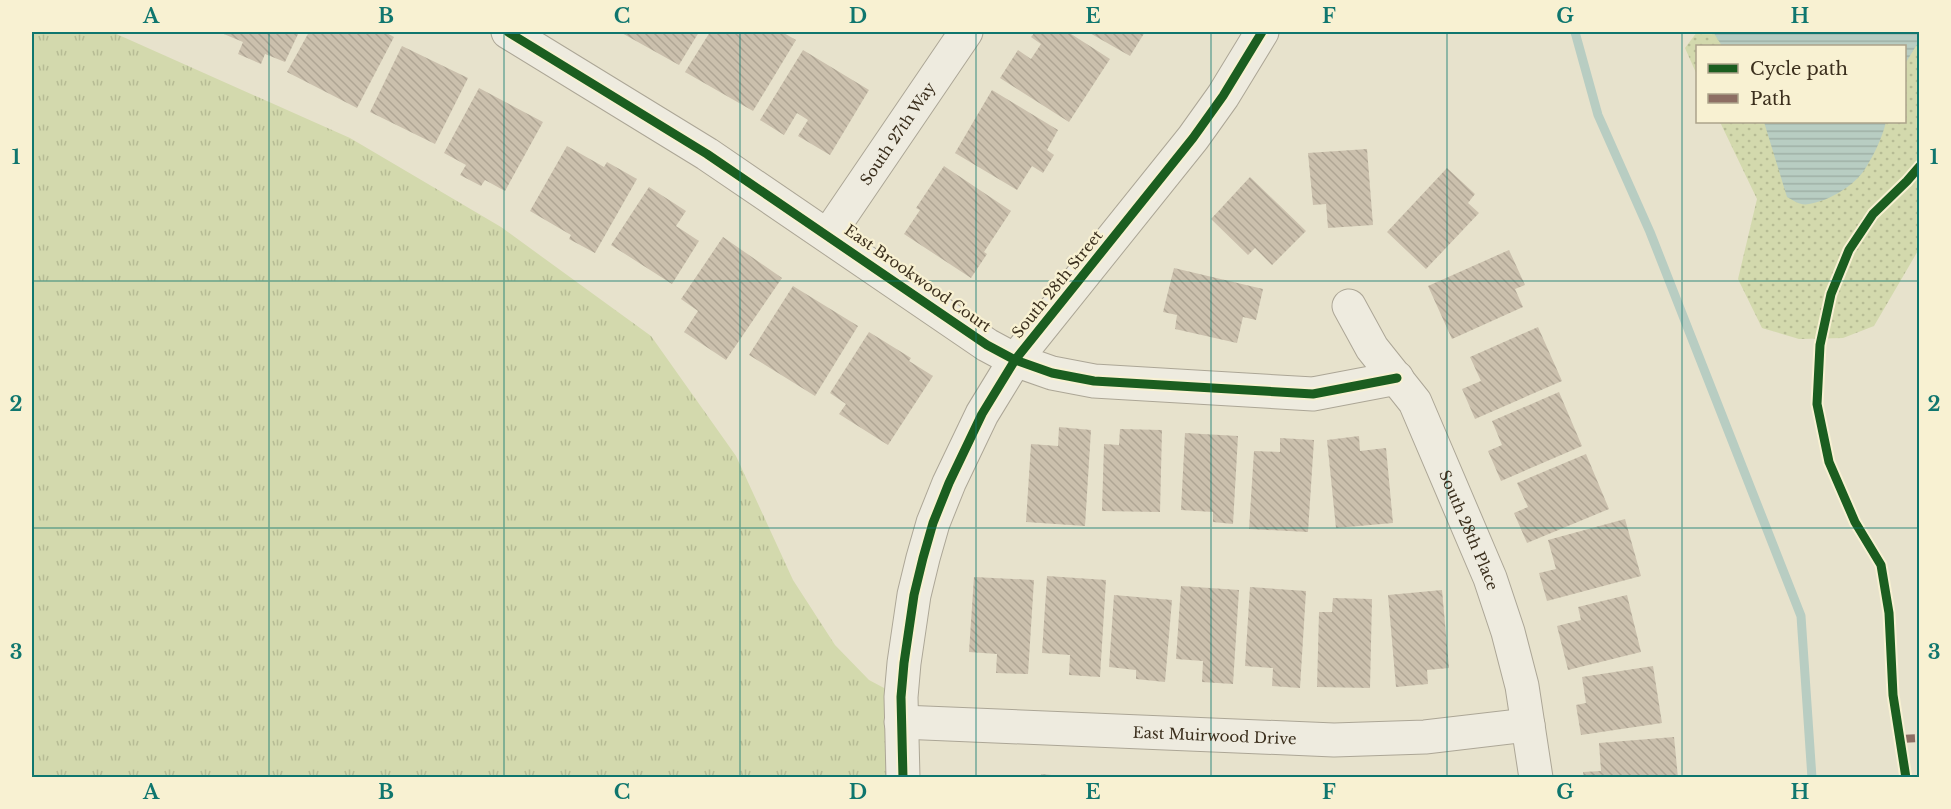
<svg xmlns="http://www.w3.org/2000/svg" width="1951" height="809" font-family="'Libre Baskerville',serif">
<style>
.grass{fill:url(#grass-tufts)}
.park{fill:url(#park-dots)}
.water{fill:url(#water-rules)}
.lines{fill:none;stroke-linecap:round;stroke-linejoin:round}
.stream{stroke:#b8cdc2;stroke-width:9}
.building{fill:url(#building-back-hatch)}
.minor-casing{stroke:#aca696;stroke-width:35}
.tertiary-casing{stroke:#aca696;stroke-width:35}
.minor{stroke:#eeebdf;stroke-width:33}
.tertiary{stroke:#eeebdf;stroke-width:33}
.quiet{stroke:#8d6e63;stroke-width:8;stroke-dasharray:15 8;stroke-linecap:butt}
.cycleway-casing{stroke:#f8f1d2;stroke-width:13}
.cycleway{stroke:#1b5e20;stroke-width:9}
.grid{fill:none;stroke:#0f766e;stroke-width:1.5;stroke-opacity:0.55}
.labels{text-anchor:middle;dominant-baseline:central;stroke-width:4.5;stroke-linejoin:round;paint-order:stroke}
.street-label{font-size:15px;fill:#3b2f1d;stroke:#f8f1d2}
.neatline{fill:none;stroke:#0f766e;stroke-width:2}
.grid-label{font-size:20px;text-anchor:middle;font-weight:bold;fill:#0f766e}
</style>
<defs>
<pattern id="grass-tufts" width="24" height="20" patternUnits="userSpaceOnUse" patternTransform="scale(1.5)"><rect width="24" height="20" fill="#d3d9ad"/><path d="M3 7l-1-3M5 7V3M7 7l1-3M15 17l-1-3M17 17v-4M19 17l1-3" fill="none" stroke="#b6bb94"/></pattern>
<pattern id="park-dots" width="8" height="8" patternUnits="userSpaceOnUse" patternTransform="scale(1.5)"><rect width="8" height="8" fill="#d3d9ad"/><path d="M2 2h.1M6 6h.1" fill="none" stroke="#b6bb94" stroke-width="1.8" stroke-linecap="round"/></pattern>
<pattern id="water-rules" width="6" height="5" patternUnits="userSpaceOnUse" patternTransform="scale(1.5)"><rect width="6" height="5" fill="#b8cdc2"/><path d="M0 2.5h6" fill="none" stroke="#9fb0a6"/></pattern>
<pattern id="building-back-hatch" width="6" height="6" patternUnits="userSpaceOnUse" patternTransform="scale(1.5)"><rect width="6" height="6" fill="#cbc0ad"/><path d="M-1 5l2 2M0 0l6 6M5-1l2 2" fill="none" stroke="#afa594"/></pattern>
</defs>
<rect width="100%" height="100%" fill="#e7e2cc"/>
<!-- grass -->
<polygon class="grass" points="32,32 112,32 350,138 501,227 651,336 736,456 793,580 835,645 869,680 901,697 903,777 32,777"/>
<!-- park -->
<polygon class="park" points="1697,32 1919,32 1919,249 1874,326 1843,338 1799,339 1762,328 1738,279 1757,199 1720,122 1904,122 1904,46 1698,46 1697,75 1685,48"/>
<!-- water -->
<g class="water">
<polygon points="1713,32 1919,32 1919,41 1905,64 1904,46 1722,46"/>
<path d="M1764 122H1886C1882 138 1874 155 1865 169 1854 186 1829 201 1809 204 1801 206 1794 201 1787 197Z"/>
</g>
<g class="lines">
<!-- stream -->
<polyline class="stream" points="1575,32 1598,115 1650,232 1801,616 1812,778"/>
</g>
<!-- building -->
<g class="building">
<polygon points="219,32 299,32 285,62 265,54 261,64 238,54 243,42"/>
<polygon points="309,32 385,32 394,37 357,108 287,72"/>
<polygon points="620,32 699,32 679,65"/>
<polygon points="710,32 782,32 796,40 753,111 685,72"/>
<polygon points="1035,32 1068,32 1110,59 1069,122 1000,78 1018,50 1031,59 1041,44 1031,37"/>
<polygon points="1088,32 1145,32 1130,56"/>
<polygon points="402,46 468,78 435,144 370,112"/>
<polygon points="803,50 869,90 830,155 798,136 808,120 797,113 784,135 760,120"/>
<polygon points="479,88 543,122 505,191 485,180 481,186 460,175 466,165 444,153"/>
<polygon points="992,90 1058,130 1047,150 1054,155 1043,173 1032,166 1017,190 955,153"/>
<polygon points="567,146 604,167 607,162 637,179 595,253 569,239 571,235 530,211"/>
<polygon points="1367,149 1373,225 1328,228 1326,204 1313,205 1308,153"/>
<polygon points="944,166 1011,211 984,252 987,254 971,278 904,234 920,210 916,208"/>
<polygon points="1447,168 1475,194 1468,203 1479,213 1426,269 1387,232"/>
<polygon points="1250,177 1306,231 1272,265 1255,248 1248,255 1211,219"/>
<polygon points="649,187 686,211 676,226 699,241 672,284 611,245"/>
<polygon points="723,237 782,278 726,360 684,332 698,311 681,299"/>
<polygon points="1509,250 1525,285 1515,289 1523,307 1452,339 1428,286"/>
<polygon points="1174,268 1263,289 1256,320 1243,317 1237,343 1175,329 1177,315 1163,312"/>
<polygon points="793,286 858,326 815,396 749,355"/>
<polygon points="1538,327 1562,381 1475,419 1462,389 1481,381 1470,357"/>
<polygon points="869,332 911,358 909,361 933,376 888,445 839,414 846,404 830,393"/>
<polygon points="1559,392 1582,446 1501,481 1488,451 1502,445 1492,421"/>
<polygon points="1059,427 1091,430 1085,526 1026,522 1031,444 1058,446"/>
<polygon points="1120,429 1162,430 1160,512 1102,511 1104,444 1119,445"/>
<polygon points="1185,433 1238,436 1233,524 1213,522 1213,512 1181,510"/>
<polygon points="1359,436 1360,451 1386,448 1393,523 1336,528 1327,440"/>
<polygon points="1280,438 1314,440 1308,532 1249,529 1254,451 1280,452"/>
<polygon points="1586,454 1609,509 1527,543 1514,513 1528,507 1517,483"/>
<polygon points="1625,519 1641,576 1547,601 1539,573 1556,569 1548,540"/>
<polygon points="1047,576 1106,580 1100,677 1069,675 1070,655 1042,653"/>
<polygon points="974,577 1034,580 1028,674 996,673 997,654 969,652"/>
<polygon points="1181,586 1239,590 1233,684 1202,682 1203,661 1176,659"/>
<polygon points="1250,587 1306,591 1300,688 1272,686 1273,668 1245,666"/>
<polygon points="1442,590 1449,668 1427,670 1428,684 1396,687 1388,595"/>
<polygon points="1114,595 1172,600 1165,682 1136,679 1136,670 1109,667"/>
<polygon points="1627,595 1641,652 1568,670 1557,626 1581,620 1578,607"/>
<polygon points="1333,598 1372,599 1370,688 1317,687 1319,612 1332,612"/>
<polygon points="1653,666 1662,723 1581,735 1576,705 1586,703 1582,677"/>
<polygon points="1674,737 1678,778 1584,778 1583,772 1601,771 1599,743"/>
<polygon points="1041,774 1062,776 1062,778 1041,778"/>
</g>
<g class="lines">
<defs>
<g id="minor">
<polyline points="508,32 707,154 987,345 1015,360 1052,373 1094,381 1313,394 1397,378"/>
<path id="s1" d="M828 235 966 32"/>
<path id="s2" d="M1349 306 1372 348 1415 402 1490 578 1508 632 1522 686 1536 778"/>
<path id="s3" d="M901 722 1334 740 1425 737 1528 725"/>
</g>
<polyline id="tertiary" points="903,778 901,697 904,663 914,595 923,558 933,523 949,483 982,414 1015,360 1193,138 1223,96 1262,32"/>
</defs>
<!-- minor casing -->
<use href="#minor" class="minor-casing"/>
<!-- tertiary casing -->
<use href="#tertiary" class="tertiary-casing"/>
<!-- minor -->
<use href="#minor" class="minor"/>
<!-- tertiary -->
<use href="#tertiary" class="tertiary"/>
<!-- quiet -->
<polyline class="quiet" points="1900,739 1920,738"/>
<defs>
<g id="cycleway">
<polyline points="508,32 707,154 987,345 1015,360 1052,373 1094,381 1313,394 1397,378"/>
<polyline points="903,778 901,697 904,663 914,595 923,558 933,523 949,483 982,414 1015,360 1193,138 1223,96 1262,32"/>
<polyline points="1906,778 1893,695 1889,613 1881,565 1855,522 1829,462 1817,404 1820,345 1831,294 1849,250 1873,214 1907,181 1920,166"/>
</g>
</defs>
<!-- cycleway casing -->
<use href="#cycleway" class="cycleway-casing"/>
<!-- cycleway -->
<use href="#cycleway" class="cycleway"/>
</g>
<!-- grid -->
<path class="grid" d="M269 32V778M504 32V778M740 32V778M976 32V778M1211 32V778M1447 32V778M1682 32V778M32 281H1920M32 528H1920"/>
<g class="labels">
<!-- street labels -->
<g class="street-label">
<text stroke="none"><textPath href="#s1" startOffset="123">South 27th Way</textPath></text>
<text transform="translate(918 278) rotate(35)">East Brookwood Court</text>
<text transform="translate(1057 284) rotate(-51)">South 28th Street</text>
<text stroke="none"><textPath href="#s2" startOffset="256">South 28th Place</textPath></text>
<text stroke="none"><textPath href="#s3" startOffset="314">East Muirwood Drive</textPath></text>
</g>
</g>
<!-- border -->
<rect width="1951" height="809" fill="none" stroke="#f8f1d2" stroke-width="66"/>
<!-- legend -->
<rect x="1696" y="45" width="210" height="78" fill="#f8f1d2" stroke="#aca38a" stroke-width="1.5"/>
<rect x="1708" y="64" width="30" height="9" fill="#1b5e20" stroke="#aca38a" stroke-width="1.5"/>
<text x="1750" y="75" font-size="18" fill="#3b2f1d">Cycle path</text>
<rect x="1708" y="94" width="30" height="9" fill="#8d6e63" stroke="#aca38a" stroke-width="1.5"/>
<text x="1750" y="105" font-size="18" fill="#3b2f1d">Path</text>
<rect x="33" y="33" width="1885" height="743" class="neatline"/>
<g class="grid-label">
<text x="151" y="23">A</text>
<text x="386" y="23">B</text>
<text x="622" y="23">C</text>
<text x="858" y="23">D</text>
<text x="1093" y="23">E</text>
<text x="1329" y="23">F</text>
<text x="1565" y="23">G</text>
<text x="1800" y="23">H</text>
<text x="16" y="164">1</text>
<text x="1934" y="164">1</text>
<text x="16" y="411">2</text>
<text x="1934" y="411">2</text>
<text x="16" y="659">3</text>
<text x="1934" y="659">3</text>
<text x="151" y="799">A</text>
<text x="386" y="799">B</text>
<text x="622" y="799">C</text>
<text x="858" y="799">D</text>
<text x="1093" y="799">E</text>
<text x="1329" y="799">F</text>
<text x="1565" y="799">G</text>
<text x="1800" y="799">H</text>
</g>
</svg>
